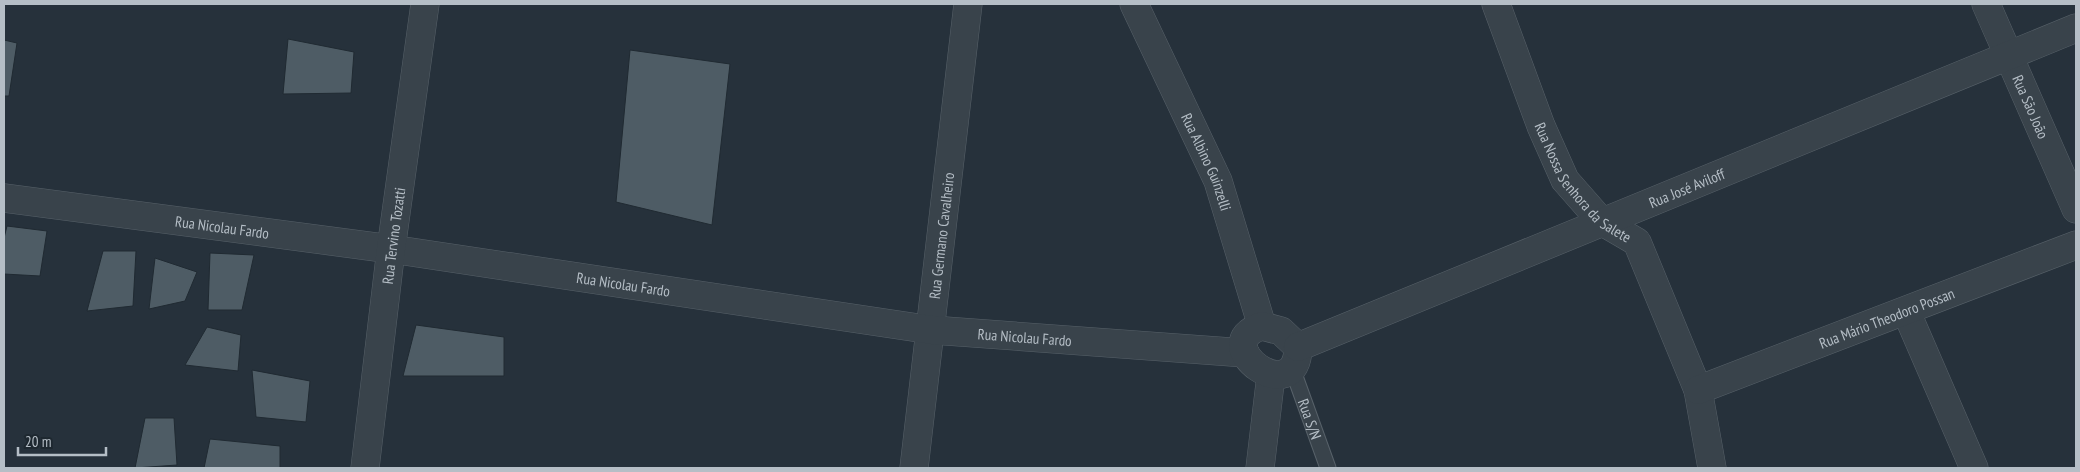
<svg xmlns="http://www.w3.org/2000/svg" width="2080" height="472" font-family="'PT Sans Narrow',sans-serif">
  <rect width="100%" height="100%" fill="#26313b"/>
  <g fill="#4e5c65" stroke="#202a32">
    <polygon points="288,39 354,52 351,93 283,94"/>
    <polygon points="4,40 17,43 9,96 4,96"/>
    <polygon points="630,50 730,64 712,225 616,202"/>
    <polygon points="7,226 47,231 40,276 4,274 4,238"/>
    <polygon points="103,251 136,251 133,306 87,311"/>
    <polygon points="210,253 254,255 242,310 208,310"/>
    <polygon points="155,258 197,272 185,301 149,309"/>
    <polygon points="416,325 504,337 504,376 403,376"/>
    <polygon points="207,327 241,335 238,371 185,365"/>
    <polygon points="252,370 310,381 306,422 256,417"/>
    <polygon points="145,418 174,418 177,465 135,468"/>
    <polygon points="210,439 280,446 280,468 204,468"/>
  </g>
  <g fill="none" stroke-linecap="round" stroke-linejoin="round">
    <g stroke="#576169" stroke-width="17">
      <g id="service">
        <path id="s1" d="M1292 368 1328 468"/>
      </g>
    </g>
    <g stroke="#576169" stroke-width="29">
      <g id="minor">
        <path id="s2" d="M1134 4 1218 181 1262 326"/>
        <path id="s3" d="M1496 4 1541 126 1565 180 1601 221 1637 242 1698 390 1712 468"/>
        <path id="s4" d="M1986 4 2076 209"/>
        <path id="s5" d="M4 198 391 249"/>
        <polyline points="1906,311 1974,468"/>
        <path id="s6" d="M1698 390 2076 245"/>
        <path id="s7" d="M914 468 968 4"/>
        <polyline points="1260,468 1271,375"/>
      </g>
    </g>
    <g stroke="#576169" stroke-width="29">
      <g id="tertiary">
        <path id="s8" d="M391 249 932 330 1245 353"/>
        <path d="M1262 326 1281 331 1298 347C1298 412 1204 344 1262 326Z"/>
        <path id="s9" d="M1298 347 2076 28"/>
        <path id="s10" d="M365 468 391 249 425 4"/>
      </g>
    </g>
    <use href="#service" stroke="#39434b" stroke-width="15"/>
    <use href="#minor" stroke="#39434b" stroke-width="28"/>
    <use href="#tertiary" stroke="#39434b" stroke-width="28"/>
  </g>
  <g text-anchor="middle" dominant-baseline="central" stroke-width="4" stroke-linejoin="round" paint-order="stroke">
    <g font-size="15" fill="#b5bec6" stroke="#1e2830">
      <text stroke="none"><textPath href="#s4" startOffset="112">Rua São João</textPath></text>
      <text stroke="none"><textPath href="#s2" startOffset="174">Rua Albino Guinzelli</textPath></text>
      <text stroke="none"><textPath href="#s3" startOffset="202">Rua Nossa Senhora da Salete</textPath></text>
      <text stroke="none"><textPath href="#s9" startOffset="420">Rua José Aviloff</textPath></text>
      <text stroke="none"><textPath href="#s5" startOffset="220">Rua Nicolau Fardo</textPath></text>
      <text stroke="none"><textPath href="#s10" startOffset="234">Rua Tervino Tozatti</textPath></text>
      <text stroke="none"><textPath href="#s7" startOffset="234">Rua Germano Cavalheiro</textPath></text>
      <text stroke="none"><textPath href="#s8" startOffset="235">Rua Nicolau Fardo</textPath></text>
      <text stroke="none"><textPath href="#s6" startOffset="202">Rua Mário Theodoro Possan</textPath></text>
      <text stroke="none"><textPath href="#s8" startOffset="640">Rua Nicolau Fardo</textPath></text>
      <text stroke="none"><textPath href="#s1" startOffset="54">Rua S/N</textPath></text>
    </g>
  </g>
  <rect width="2080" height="472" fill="none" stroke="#b5bec6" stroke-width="10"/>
  <path d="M18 447v8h88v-8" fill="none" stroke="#b5bec6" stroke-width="2.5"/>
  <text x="25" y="447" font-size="15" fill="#b5bec6" stroke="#1e2830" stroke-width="4" paint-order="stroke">20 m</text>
</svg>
